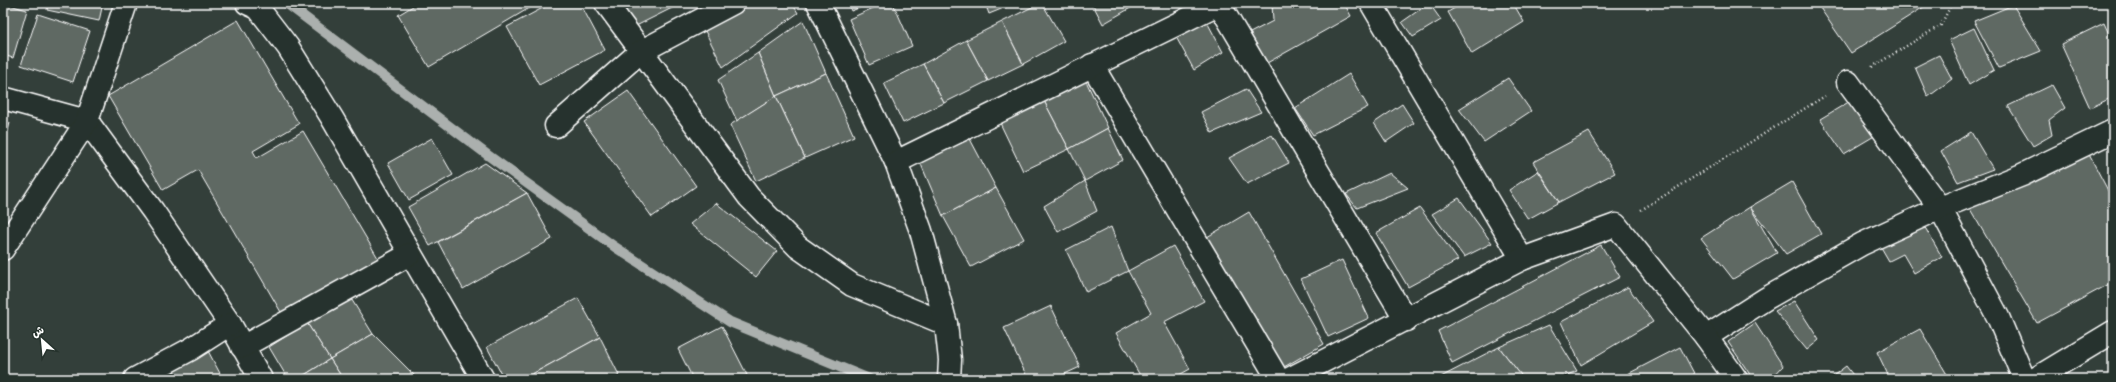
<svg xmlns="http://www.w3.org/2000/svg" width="2116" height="382" font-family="'Playpen Sans','Playpen Sans Arabic',sans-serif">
  <rect width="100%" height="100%" fill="#333f3a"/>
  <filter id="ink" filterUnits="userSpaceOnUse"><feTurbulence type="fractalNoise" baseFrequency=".025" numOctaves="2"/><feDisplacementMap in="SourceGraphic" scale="8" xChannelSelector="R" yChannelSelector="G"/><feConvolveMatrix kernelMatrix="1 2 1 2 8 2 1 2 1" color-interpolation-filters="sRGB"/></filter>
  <g filter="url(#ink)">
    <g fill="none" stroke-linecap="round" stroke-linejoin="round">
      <polyline stroke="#abb0ae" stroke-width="10" points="286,3 489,156 615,247 730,322 869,379"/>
    </g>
    <g fill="#5f6964" stroke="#fff">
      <polygon points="3,3 27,10 13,58 3,55"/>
      <polygon points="48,3 103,3 99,21 47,10"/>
      <polygon points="418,3 538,3 429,67 398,15"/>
      <polygon points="552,3 580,3 605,50 539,85 507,27"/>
      <polygon points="619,3 682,3 632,28"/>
      <polygon points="747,3 792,3 798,13 723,67 703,27"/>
      <polygon points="848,3 872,3 851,11"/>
      <polygon points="884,3 893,3 912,46 869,65 849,19"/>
      <polygon points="985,3 1016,3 989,14"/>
      <polygon points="1040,3 1042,3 1064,41 1023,64 1002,22"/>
      <polygon points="1092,3 1139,3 1103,24"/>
      <polygon points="1272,3 1344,3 1351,16 1267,63 1250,33 1273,21"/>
      <polygon points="1429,3 1441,20 1413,37 1402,22"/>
      <polygon points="1463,3 1513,3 1524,22 1472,54 1448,12"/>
      <polygon points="1821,3 1930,3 1851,53 1818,5"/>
      <polygon points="2013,5 2041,51 1999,68 1974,21"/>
      <polygon points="38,14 90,31 73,82 21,65"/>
      <polygon points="238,20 299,124 253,151 257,158 303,131 381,263 285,319 198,170 163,190 108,96"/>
      <polygon points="803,21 826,73 776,96 758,53"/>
      <polygon points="1002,22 1023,64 988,81 966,40"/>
      <polygon points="1207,22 1223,52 1194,70 1176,37"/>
      <polygon points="2104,23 2113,43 2113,97 2090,108 2061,44"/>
      <polygon points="1974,28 1994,70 1969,85 1949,40"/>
      <polygon points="966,40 988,81 944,103 923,64"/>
      <polygon points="758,53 776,96 737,121 718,80"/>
      <polygon points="1939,55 1952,79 1928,97 1915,67"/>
      <polygon points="923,64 944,103 903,123 884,83"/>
      <polygon points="826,73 854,136 805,158 776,96"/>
      <polygon points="1349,74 1368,107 1313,135 1295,108"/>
      <polygon points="1508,78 1531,111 1484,142 1459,109"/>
      <polygon points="1086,81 1108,128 1069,149 1044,101"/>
      <polygon points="2052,85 2065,108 2049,120 2052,135 2033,146 2008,106"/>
      <polygon points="1246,89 1261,112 1212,133 1201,112"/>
      <polygon points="628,91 696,186 652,217 584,122"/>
      <polygon points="776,96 805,158 756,181 730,125"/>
      <polygon points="1852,100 1876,135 1844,154 1820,119"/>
      <polygon points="1044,101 1069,149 1023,171 1000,123"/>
      <polygon points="1402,104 1414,123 1386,142 1374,123"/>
      <polygon points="3,121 10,123 3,148"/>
      <polygon points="1108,128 1123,160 1085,181 1069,149"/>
      <polygon points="1589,132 1615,173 1559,202 1533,162"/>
      <polygon points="1971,132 1993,169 1958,182 1941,151"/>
      <polygon points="1272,135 1289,163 1247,184 1229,158"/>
      <polygon points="432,138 453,175 409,200 388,163"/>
      <polygon points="970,139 996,188 943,216 920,162"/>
      <polygon points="2084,145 2113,200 2113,282 2037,323 1970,209"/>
      <polygon points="485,163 527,193 430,246 408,207"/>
      <polygon points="1538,171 1559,202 1528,219 1509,190"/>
      <polygon points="1390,173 1408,188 1357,208 1346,194"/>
      <polygon points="1085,181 1097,211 1058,232 1044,206"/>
      <polygon points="1792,182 1821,234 1786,254 1750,207"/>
      <polygon points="996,188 1024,239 971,267 943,216"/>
      <polygon points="527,193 552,239 463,289 438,242"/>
      <polygon points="1459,198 1492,243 1464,257 1432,214"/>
      <polygon points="716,203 777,251 756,277 690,224"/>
      <polygon points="1750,207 1777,253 1733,279 1701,238"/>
      <polygon points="1420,208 1458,260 1408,287 1376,233"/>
      <polygon points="1249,212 1324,344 1284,367 1207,237"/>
      <polygon points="1919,217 1942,257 1914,273 1903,254 1889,261 1878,242"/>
      <polygon points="1111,227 1128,271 1086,292 1066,250"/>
      <polygon points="1601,245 1620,277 1452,363 1438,331"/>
      <polygon points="1173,246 1204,301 1164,322 1190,369 1172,379 1142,379 1116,333 1151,313 1128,271"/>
      <polygon points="1342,260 1369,318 1328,337 1301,279"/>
      <polygon points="1628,287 1653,322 1581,365 1561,322"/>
      <polygon points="350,297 373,334 330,359 307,323"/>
      <polygon points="578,298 600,337 523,379 504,379 487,347"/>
      <polygon points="1794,301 1819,340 1807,350 1775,311"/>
      <polygon points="1051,306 1080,367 1054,379 1028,379 1004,328"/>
      <polygon points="307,323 330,359 298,379 288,379 269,347"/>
      <polygon points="1755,323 1783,366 1771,379 1753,379 1728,342"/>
      <polygon points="1549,325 1577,371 1557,379 1524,379 1499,347"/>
      <polygon points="722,326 747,375 738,379 693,379 678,349"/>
      <polygon points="1920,329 1948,376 1943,379 1890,379 1877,352"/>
      <polygon points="373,334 418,379 343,379 330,359"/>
      <polygon points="600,337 619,375 614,379 523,379"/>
      <polygon points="1499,347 1524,379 1437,379"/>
      <polygon points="1680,347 1697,379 1618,379"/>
      <polygon points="207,349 223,379 166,379 163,373"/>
      <polygon points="330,359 343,379 298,379"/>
      <polygon points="1846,366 1856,379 1829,379"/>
    </g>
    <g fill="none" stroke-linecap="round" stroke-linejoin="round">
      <g stroke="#fff" stroke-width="25">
        <g id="street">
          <polyline points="247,3 258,8 288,47 332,118 483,379"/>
          <polyline points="606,3 749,197 798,247 852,285 946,324"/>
          <polyline points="818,3 896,162 921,231 946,324 950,360 949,379"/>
          <polyline points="1371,3 1522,259"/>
          <polyline points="1219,4 1406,320"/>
          <polyline points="1092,65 1278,379"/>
          <polyline points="1848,82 1940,208 1998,317 2024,379"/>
          <polyline points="3,98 87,121 153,211 230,324 261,379"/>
          <polyline points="556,126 640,52 733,3"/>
          <polyline points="896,162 1220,3"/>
          <polyline points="3,249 87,121 126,3"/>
          <polyline points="1706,337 1767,298 1862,244 1940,208 2022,175 2113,131"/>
          <polyline points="242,347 410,254"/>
          <polyline points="135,379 191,349 230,324"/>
          <polyline points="1289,379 1522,259 1616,225 1706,337 1736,379"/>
          <polyline points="2035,379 2113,332"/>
        </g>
      </g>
      <g stroke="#fff" stroke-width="2.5" stroke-dasharray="1 3" stroke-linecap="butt">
        <polyline points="1872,67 1941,25 1952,3"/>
        <polyline points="1641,210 1825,96"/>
      </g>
      <use href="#street" stroke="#26332d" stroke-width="22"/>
    </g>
  </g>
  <rect width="2116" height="382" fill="none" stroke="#26332d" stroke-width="16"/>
  <rect x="8" y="8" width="2100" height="366" fill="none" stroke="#fff" stroke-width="1.5" filter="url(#ink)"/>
  <g transform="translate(42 340) rotate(333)" stroke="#26332d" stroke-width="3" paint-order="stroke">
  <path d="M0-3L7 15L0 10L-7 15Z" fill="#ffffff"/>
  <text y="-6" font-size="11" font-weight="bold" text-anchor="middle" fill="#ffffff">ش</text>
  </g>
</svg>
